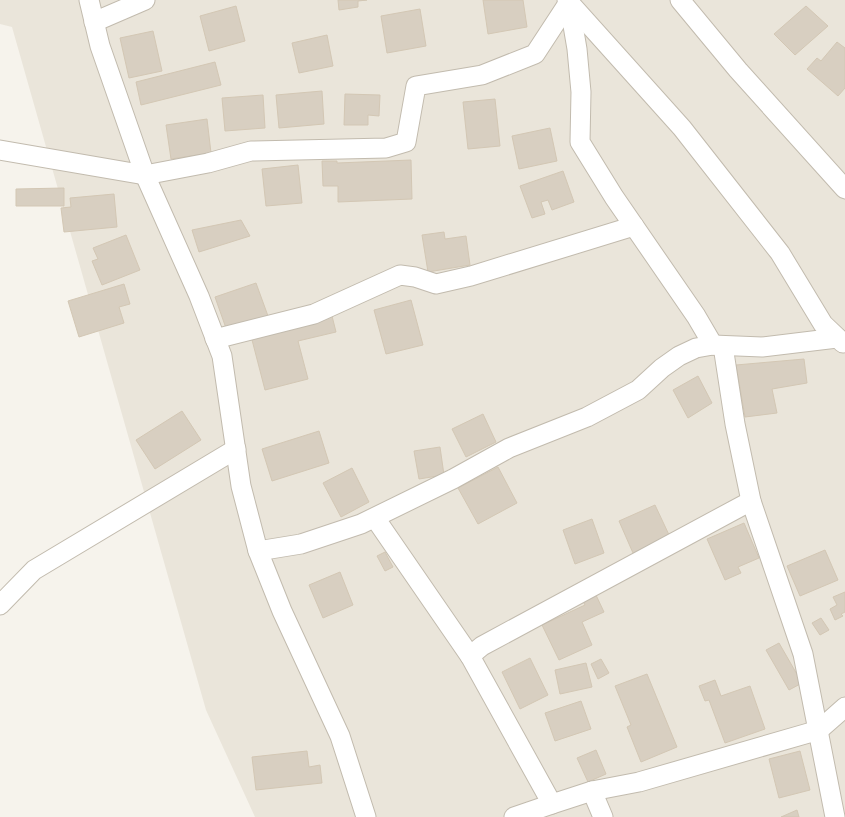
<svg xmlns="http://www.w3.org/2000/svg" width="845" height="817" font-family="Helvetica,sans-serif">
  <rect width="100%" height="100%" fill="#f6f3ec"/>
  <polygon fill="#eae5da" points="0,0 845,0 845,817 255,817 206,710 12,27 0,24"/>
  <g fill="#d8cfc1" stroke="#d3c7b4">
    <polygon points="338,0 367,0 358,1 358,7 339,10"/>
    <polygon points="483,0 523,0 527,27 488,34"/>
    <polygon points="236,6 245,41 209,51 200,16"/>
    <polygon points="806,6 828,26 795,55 774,34"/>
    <polygon points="420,9 426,46 387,53 381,16"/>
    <polygon points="153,31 162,71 129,78 120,38"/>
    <polygon points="327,35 333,66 299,73 292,43"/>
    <polygon points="837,42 845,48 845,88 838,96 807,69 817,58 821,61"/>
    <polygon points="215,62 221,85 141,105 136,82"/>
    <polygon points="322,91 324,124 279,128 276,95"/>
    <polygon points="345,94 380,95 379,116 368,115 368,125 344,125"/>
    <polygon points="263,95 265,128 225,131 222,98"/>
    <polygon points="495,99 500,146 468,149 463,102"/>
    <polygon points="207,119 211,153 171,159 166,125"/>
    <polygon points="550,128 557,161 519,169 512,136"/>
    <polygon points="411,160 412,199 338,202 338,186 323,186 322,161 337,161 337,163"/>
    <polygon points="298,165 302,203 266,206 262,169"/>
    <polygon points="563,171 574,202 552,210 548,200 541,202 545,214 532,218 520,186"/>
    <polygon points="64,188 64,206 16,206 16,189"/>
    <polygon points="114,194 117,227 64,232 61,208 71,207 70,198"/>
    <polygon points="241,220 250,236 199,252 192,230"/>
    <polygon points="444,232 445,239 466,236 470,265 428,272 422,235"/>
    <polygon points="126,235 140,270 102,285 92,261 98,259 93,248"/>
    <polygon points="256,283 268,316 227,331 215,297"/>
    <polygon points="124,284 130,304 119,307 124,323 79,337 68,301"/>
    <polygon points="411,300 423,345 386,354 374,310"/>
    <polygon points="332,316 336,332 298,341 308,379 265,390 251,336"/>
    <polygon points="804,359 807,383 772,389 777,413 745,417 736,365"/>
    <polygon points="698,376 712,403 688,418 673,390"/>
    <polygon points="182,411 201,440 155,469 136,440"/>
    <polygon points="483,414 496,442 466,457 452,429"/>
    <polygon points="319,431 329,463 272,481 262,449"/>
    <polygon points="440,447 444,475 419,479 414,451"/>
    <polygon points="498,467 517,503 478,524 458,488"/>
    <polygon points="352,468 369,502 341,517 323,483"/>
    <polygon points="655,505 670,537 633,553 619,521"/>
    <polygon points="592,519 604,553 575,564 563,530"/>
    <polygon points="744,523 759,558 738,567 741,573 725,580 707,539"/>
    <polygon points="825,550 838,580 800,596 787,566"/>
    <polygon points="385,552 393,567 385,571 377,556"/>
    <polygon points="340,572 353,605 323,618 309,585"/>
    <polygon points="845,592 845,612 841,614 843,616 835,620 830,609 837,605 833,597"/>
    <polygon points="595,593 604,612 582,622 592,645 559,660 542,625 585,605 582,599"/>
    <polygon points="821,618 829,630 820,635 812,623"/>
    <polygon points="779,643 802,683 789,690 766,650"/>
    <polygon points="530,658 548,695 520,709 502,672"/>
    <polygon points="601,659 609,673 598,679 591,664"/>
    <polygon points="586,663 592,687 560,694 555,670"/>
    <polygon points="647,674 677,747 641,762 627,727 631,725 615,686"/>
    <polygon points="715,680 721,696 750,686 765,729 725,743 709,700 705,701 699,686"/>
    <polygon points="581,701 591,729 555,741 545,713"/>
    <polygon points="596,750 606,774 588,782 577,758"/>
    <polygon points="307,751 309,767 320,765 322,783 256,790 252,757"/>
    <polygon points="800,751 810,790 779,798 769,759"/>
    <polygon points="797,810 799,817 781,817"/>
  </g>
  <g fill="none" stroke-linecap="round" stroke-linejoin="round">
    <g stroke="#c2bbae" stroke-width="21">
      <g id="minor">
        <polyline points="89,0 100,46 145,175 199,296 222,356 241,486 258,551 282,611 340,736 366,817"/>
        <polyline points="567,0 682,128 780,253 823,324 843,343"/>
        <polyline points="680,0 738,70 845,189"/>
        <polyline points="569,2 577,49 581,92 580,142 614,197 696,316 713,345"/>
        <polyline points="94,22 145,0"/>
        <polyline points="0,150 145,175 208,163 251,151 386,148 406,142 416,86 482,75 535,54 569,2"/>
        <polyline points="215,339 314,314 400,275 415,277 436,284 471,276 634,226"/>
        <polyline points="723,346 735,424 751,501 803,654 835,817"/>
        <polyline points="751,501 482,646 470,656 552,804 592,791 639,782 819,730 845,707"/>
        <polyline points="375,518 470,656"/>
        <polyline points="258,551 301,544 361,524 453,479 509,448 587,417 638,390 662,368 679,356 696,348 713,345 762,347 837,338"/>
        <polyline points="0,605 34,570 236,449"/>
        <polyline points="592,791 603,817"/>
        <polyline points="514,817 552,804"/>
      </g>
    </g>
    <use href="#minor" stroke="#fff" stroke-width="19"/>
  </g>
</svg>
